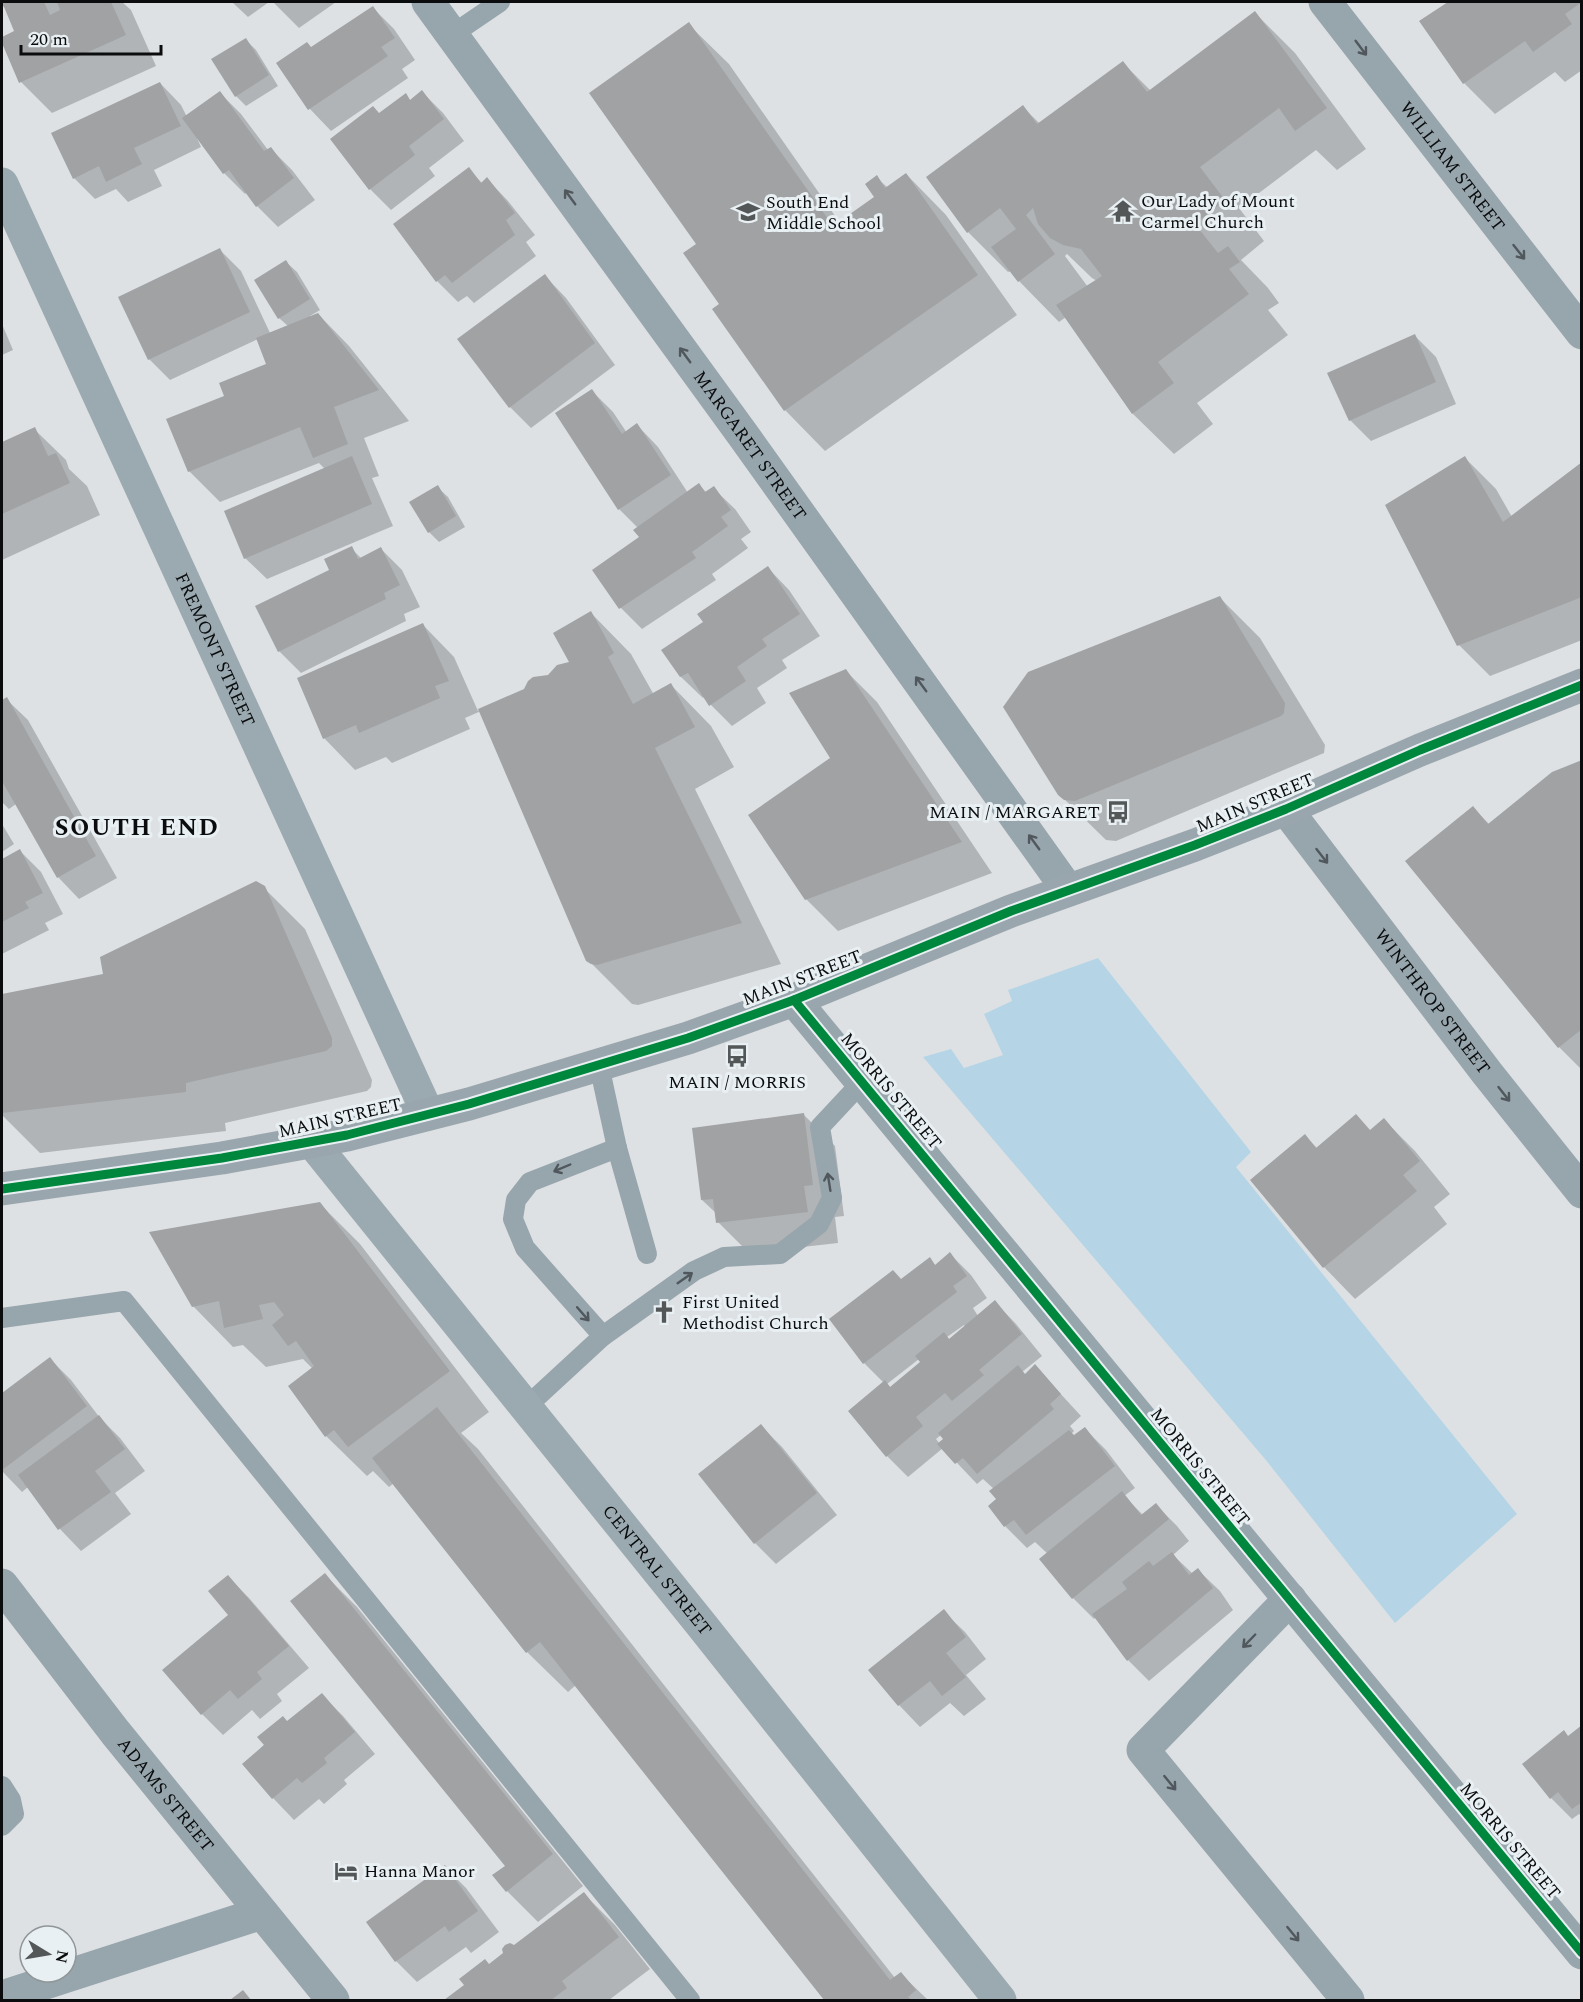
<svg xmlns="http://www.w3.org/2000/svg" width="1583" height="2002" font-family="Spectral,serif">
  <rect width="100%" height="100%" fill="#dee1e4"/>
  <polygon fill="#b5d5e6" points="1098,958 1251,1152 1236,1167 1517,1514 1395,1623 1265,1459 923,1057 951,1049 964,1068 1003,1055 984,1014 1012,1001 1008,990"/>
  <g fill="#0003" fill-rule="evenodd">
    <polygon points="2,2 122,2 131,10 156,66 52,113 21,82 2,40 16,32 6,9 2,5"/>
    <polygon points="232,2 269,2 248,17"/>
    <polygon points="273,2 336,2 299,28"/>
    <polygon points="1450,2 1582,2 1582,70 1565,82 1555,72 1495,114 1464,83 1421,22"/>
    <polygon points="373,8 394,29 415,60 402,69 408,78 331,131 310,109 278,63 312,49"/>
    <path d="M1255 13 1295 53 1366 149 1337 170 1316 150 1239 208 1264 241 1241 260 1268 288 1279 303 1268 310 1288 335 1197 403 1213 424 1174 454 1133 414 1066 317 1059 322 1019 281 1011 271 1008 272 968 232 928 178 1023 107 1040 124 1123 63 1151 91ZM1067 254 1092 278 1097 281 1088 287 1065 256Z"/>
    <polygon points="688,24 729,64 840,223 876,198 876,177 888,188 906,174 946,215 1017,315 825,451 785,410 714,309 721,304 698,244"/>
    <polygon points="246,40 256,50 278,86 246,106 236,96"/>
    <polygon points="160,83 181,105 187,117 220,93 241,114 268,150 270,148 292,170 315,200 278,227 257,206 247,192 245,194 224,173 198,138 197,138 201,147 154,170 162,186 128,202 116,189 95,199 74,178"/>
    <polygon points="422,92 443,113 464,141 429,168 435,176 391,210 370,189 405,95 411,101"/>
    <polygon points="468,169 482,183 487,179 508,201 535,235 526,242 536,256 474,303 467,296 458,302 437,281"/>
    <polygon points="220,250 241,271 270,333 288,326 279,318 286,262 297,272 320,310 310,316 311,317 318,314 349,346 409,421 364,438 379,476 372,478 393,526 267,579 245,558 325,469 319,463 220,502 189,471 226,397 268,365 258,339 170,380 149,359"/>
    <polygon points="545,276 566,298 615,365 531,428 510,407"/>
    <polygon points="2,324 13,350 2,355"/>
    <polygon points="1414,335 1436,357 1456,404 1371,441 1350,420"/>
    <polygon points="592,391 613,412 627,433 637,425 658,447 688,493 699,485 707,493 713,488 735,509 751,532 741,539 748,548 712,574 716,580 642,629 621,608 594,571 641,538 638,528 619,509"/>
    <polygon points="34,429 66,460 69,469 87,486 100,515 2,560 2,443"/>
    <polygon points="1465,458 1496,489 1512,517 1582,464 1582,640 1490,676 1459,645"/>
    <polygon points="437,487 448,497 465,527 439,542 429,532"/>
    <polygon points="351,548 362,559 381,549 402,570 420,607 404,614 406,621 301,673 279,651 331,571"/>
    <polygon points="768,568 789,590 820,636 782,660 787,668 757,688 766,703 732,726 711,705 705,696 703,698 681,677 663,650 705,622"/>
    <polygon points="1220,598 1260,638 1325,745 1324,753 1116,841 1106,840 1059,794"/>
    <polygon points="591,613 631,654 654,695 671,685 711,726 734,767 695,789 781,964 638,1005 632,1004 588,960 481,711 465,718 470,729 392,763 386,757 355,770 324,738 423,625 454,657 478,711 525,691 571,663"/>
    <polygon points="846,671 877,702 992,873 838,931 806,899 832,759"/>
    <polygon points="6,699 28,720 117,878 79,899 58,877 16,804 9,809 2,802 2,702"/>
    <polygon points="1582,762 1582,1070 1559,1047 1473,808 1490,825"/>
    <polygon points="2,824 14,844 2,852"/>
    <polygon points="20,851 41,872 63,914 45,923 49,930 2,954 2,860"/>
    <polygon points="264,888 305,929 372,1080 371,1087 367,1091 225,1123 226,1131 40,1153 2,1115 2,996 104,975"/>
    <polygon points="803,1114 835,1146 844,1216 835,1217 838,1243 749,1253 718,1222 717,1214 702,1200"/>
    <polygon points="1384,1120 1415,1151 1450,1194 1434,1207 1447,1224 1355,1299 1324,1267 1252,1180 1305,1136 1318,1149 1371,1131"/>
    <polygon points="320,1204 360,1244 489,1412 461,1433 478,1449 895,1978 901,1974 928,2000 826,2000 576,1685 568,1692 527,1652 394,1483 389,1487 373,1471 367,1476 326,1436 313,1369 303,1359 266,1367 243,1345 233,1347 193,1306"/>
    <path d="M950 1254 971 1275 987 1298 973 1308 978 1316 995 1302 1016 1324 1042 1356 1022 1372 1025 1375 1035 1366 1081 1416 1070 1426 1074 1431 1071 1434 1074 1436 1085 1429 1106 1450 1135 1488 1124 1496 1143 1515 1156 1505 1177 1526 1189 1541 1173 1555 1193 1574 1198 1570 1220 1591 1233 1610 1149 1681 1128 1660 1096 1617 1094 1619 1073 1598 1048 1554 1035 1542 1027 1548 1005 1526 990 1506 998 1499 994 1489 983 1479 977 1484 943 1448 908 1477 887 1456 884 1383 864 1363 831 1320 902 1280 930 1259 936 1266ZM964 1325 965 1327 950 1340 947 1337ZM919 1359 922 1363 891 1388 887 1384ZM941 1435 945 1439 940 1444 936 1439Z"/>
    <polygon points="50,1359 71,1380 100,1418 120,1438 145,1471 115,1493 131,1514 81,1551 60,1529 28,1487 22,1492 2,1471 2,1395"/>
    <polygon points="761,1426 782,1447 837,1515 776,1564 755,1543 700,1475"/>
    <polygon points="325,1575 357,1607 583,1886 538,1922 507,1891 507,1866"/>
    <polygon points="228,1577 249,1598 309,1668 277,1694 282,1701 260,1719 252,1710 223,1735 202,1714 230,1615"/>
    <polygon points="943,1611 965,1632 986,1659 966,1675 986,1699 964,1716 950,1703 920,1727 899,1705 870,1670"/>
    <polygon points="322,1695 343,1716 375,1754 344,1780 347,1784 324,1804 319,1799 294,1820 273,1798 244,1764 287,1723"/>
    <polygon points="1582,1727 1582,1817 1579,1814 1572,1819 1551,1798 1569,1737"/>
    <polygon points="445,1867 466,1888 499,1932 471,1953 466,1947 417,1982 396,1961"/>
    <polygon points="584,1894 615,1925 650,1969 609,2000 446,2000"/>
  </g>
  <g fill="#a0a2a4">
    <polygon points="2,2 44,2 50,15 60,10 57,2 111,2 126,35 19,83 2,43 2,37 14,31"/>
    <polygon points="1448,2 1582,2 1565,14 1572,24 1533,52 1525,41 1463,84 1419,21"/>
    <polygon points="373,6 395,38 381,47 388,56 308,110 276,63 307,42 311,47"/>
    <polygon points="1255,11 1327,108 1295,131 1279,108 1200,167 1225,200 1195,224 1218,253 1228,246 1240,262 1229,269 1249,294 1158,362 1174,383 1132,414 1056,305 1102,276 1081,249 1063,245 1050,238 1038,224 1033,208 1026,215 1055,254 1018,282 991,247 1016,229 1000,208 967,233 926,177 1023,105 1037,124 1123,61 1147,92"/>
    <polygon points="689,22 833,226 874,197 865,184 877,175 885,188 906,173 978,275 784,411 712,309 719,304 683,253 696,244 589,93"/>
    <polygon points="246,38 269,75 235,97 211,59"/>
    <polygon points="160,82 181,126 134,148 142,164 106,182 99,166 73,179 51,133"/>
    <polygon points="422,90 444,119 409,146 415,155 369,190 330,139 373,106 379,113 406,93 410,100"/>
    <polygon points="220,91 264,151 271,147 294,178 256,207 229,170 223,174 182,118"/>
    <polygon points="469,167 481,183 487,177 515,213 506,220 515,235 452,283 445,275 436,282 393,224"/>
    <polygon points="220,248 250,312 148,360 118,297"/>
    <polygon points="286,260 310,299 278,319 254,280"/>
    <polygon points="545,274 595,343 509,408 457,339"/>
    <polygon points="318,313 379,390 334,407 348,444 313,458 300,427 188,472 166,419 224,396 219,383 266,364 256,338"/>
    <polygon points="1415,334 1436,382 1349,421 1327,373"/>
    <polygon points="592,389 622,434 637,423 671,475 618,510 555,413"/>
    <polygon points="35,427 48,456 56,453 70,483 2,514 2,442"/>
    <polygon points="352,456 372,504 244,559 224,511"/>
    <polygon points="1465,456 1503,522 1582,462 1582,597 1457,646 1385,505"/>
    <polygon points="699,483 705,492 714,486 731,510 721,517 728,526 692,552 696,558 619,609 592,570 639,537 633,530"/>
    <polygon points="438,485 456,516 428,533 409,502"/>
    <polygon points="352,546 358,559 381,547 400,585 384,593 386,599 278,652 255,606 329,570 324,559"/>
    <polygon points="768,566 800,614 762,639 767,646 737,667 746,681 709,706 688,673 680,677 661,650 703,622 697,614"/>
    <polygon points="1220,596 1285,703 1284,713 1281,716 1075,801 1064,800 1058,795 1003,707 1028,672"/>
    <polygon points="591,611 614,653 608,657 633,704 671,683 695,727 655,748 742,923 597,965 591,964 586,961 478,709 524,689 528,681 533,677 548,675 557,665 569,662 553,633"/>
    <polygon points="423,623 449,681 435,686 440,698 359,733 356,725 323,739 297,678"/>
    <polygon points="846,669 962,842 805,900 748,815 830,758 789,693"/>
    <polygon points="7,697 96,856 57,878 2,781 2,700"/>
    <polygon points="1582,760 1582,1029 1558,1048 1405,861 1473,806 1488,824 1552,772"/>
    <polygon points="20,849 43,893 25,902 29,908 2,922 2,859"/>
    <polygon points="256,881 265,886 332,1038 332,1046 326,1051 186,1083 186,1092 2,1113 2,994 103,974 100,957"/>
    <polygon points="804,1113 813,1185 804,1186 808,1212 716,1223 713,1199 701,1200 692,1128"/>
    <polygon points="1356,1114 1370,1130 1384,1118 1420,1161 1403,1175 1417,1191 1323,1268 1250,1180 1305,1134 1316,1148"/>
    <polygon points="320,1202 450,1371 348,1447 334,1430 325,1437 288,1386 314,1366 296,1341 288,1346 272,1325 284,1315 274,1302 259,1305 263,1319 224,1328 219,1301 192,1307 149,1232"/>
    <polygon points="950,1252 967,1276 953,1286 957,1292 863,1364 829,1319 893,1270 901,1279 930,1257 935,1265"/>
    <polygon points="995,1300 1022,1334 979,1370 984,1375 952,1401 945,1393 916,1417 923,1426 886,1457 848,1411 885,1380 890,1387 920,1362 915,1356 944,1332 949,1339"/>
    <polygon points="50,1357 87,1406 2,1470 2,1393"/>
    <polygon points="1035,1364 1061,1394 1050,1404 1054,1409 977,1474 963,1458 955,1464 937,1444 943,1439 938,1433 1018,1365 1025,1374"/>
    <polygon points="437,1407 890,1980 901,1972 916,1990 908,1997 912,2000 824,2000 540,1642 526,1653 372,1458"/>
    <polygon points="99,1415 125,1449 95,1471 111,1492 58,1530 18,1475"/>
    <polygon points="761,1424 817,1493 754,1544 698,1474"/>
    <polygon points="1085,1427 1115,1466 1026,1535 1014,1520 1004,1527 988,1506 996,1499 989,1491 1069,1430 1074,1435"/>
    <polygon points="1122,1491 1141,1515 1156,1503 1169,1519 1072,1599 1039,1559"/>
    <polygon points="1172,1552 1189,1575 1198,1568 1213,1588 1127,1661 1092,1614 1127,1589 1122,1582 1149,1561 1153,1566"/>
    <polygon points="325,1573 553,1854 506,1892 492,1875 505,1866 290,1601"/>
    <polygon points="228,1575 289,1646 257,1672 262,1679 238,1699 230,1690 201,1715 162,1670 228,1615 208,1591"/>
    <polygon points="944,1609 966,1637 946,1653 966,1677 942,1696 930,1681 898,1706 868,1670"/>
    <polygon points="322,1693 355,1732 324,1758 327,1763 302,1783 297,1778 272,1799 242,1764 264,1745 257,1737 283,1716 287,1721"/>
    <polygon points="1582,1725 1582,1802 1572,1809 1558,1792 1550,1799 1522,1764 1564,1730 1568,1736"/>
    <polygon points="445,1865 478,1911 449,1932 445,1926 395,1962 366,1922"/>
    <polygon points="584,1892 619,1937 562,1981 567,1988 551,2000 444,2000 464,1985 459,1979 485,1959 489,1964 503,1953 502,1949 505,1945 510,1943 514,1945"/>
    <polygon points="243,1990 251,2000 230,2000"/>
  </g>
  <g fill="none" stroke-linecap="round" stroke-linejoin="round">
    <g stroke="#97a5ad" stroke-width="20">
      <polyline points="453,34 500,2"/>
      <polyline points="599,1065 617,1148 647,1254"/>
      <polyline points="2,1318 124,1301 690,2000"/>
      <polyline points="603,1336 525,1248 513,1219 516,1200 530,1182 617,1148"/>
      <polyline points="526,1407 603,1336 694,1271 724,1257 780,1254 819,1224 832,1198 820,1127 862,1082"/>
      <polyline points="2,1786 11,1800 14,1814 2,1826"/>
    </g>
    <g stroke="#97a5ad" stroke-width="33">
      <path id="s1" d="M428 2 743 435 1068 890"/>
      <path id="s2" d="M1325 2 1582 333"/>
      <path id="s3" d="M1286 809 1487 1073 1582 1192"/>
      <polyline points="794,1000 1582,1953"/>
      <path id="s4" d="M2 1585 115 1732 333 2000"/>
      <polyline points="1290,1599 1143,1750 1348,2000"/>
      <polyline points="2,1997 262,1913"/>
    </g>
    <g stroke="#9baab1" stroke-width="33">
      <path id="s5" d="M2 184 428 1114"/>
      <path id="s6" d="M312 1142 700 1623 1000 2000"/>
    </g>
    <polyline stroke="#9aa6ad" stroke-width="33" points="2,1189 222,1158 347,1135 469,1104 688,1038 794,1000 1011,911 1195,845 1286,809 1420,750 1582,685"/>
    <g stroke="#e9f0f3" stroke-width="13">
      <g id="cycleway">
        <polyline points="794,1000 1582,1953"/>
        <polyline points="2,1189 222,1158 347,1135 469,1104 688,1038 794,1000 1011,911 1195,845 1286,809 1420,750 1582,685"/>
      </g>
    </g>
    <use href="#cycleway" stroke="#00873e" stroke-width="9"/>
  </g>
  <defs><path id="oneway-shaft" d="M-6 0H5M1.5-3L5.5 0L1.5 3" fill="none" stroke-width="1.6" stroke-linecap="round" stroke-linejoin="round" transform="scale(1.5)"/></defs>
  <g stroke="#50585d">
    <use href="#oneway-shaft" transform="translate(1361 48) rotate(53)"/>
    <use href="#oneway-shaft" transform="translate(570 197) rotate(-126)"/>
    <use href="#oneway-shaft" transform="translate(1519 252) rotate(52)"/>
    <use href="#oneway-shaft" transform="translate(685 355) rotate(-126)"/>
    <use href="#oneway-shaft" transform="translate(921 684) rotate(-126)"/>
    <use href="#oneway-shaft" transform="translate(1034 842) rotate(-126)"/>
    <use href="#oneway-shaft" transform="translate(1322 856) rotate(52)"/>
    <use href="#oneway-shaft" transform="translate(1504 1094) rotate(52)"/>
    <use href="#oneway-shaft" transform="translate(562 1168) rotate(157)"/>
    <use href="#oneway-shaft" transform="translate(829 1182) rotate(-99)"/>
    <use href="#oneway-shaft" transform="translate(685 1278) rotate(-35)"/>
    <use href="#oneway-shaft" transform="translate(583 1314) rotate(49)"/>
    <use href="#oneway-shaft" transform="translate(1249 1641) rotate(134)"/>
    <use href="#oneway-shaft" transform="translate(1170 1783) rotate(51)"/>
    <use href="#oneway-shaft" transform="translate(1293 1934) rotate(51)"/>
  </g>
  <defs>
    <g id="temple-bare" transform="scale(1.8)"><path d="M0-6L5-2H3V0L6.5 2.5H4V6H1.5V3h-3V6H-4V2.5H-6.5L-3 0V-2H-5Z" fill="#545758" stroke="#e9f0f3" stroke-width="2.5" paint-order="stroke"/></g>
    <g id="school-bare" transform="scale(1.8)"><path d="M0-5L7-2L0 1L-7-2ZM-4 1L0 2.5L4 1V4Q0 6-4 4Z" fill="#545758" stroke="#e9f0f3" stroke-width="2.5" paint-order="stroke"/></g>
    <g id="bus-bare" transform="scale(1.8)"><path d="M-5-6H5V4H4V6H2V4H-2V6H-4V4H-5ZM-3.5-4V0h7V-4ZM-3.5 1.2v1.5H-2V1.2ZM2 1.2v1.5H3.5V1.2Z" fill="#545758" stroke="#e9f0f3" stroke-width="2.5" paint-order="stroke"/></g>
    <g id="church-bare" transform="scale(1.8)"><path d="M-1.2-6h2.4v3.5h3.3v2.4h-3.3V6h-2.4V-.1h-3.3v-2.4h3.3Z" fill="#545758" stroke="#e9f0f3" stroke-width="2.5" paint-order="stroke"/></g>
    <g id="hotel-bare" transform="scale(1.8)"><path d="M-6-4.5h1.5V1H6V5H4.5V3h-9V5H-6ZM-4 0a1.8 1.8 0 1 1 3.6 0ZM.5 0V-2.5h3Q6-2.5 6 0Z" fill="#545758" stroke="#e9f0f3" stroke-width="2.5" paint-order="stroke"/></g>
  </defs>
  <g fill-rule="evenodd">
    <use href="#temple-bare" x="1123" y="211"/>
    <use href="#school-bare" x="748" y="212"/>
    <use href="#bus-bare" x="1118" y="812"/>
    <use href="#bus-bare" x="737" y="1056"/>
    <use href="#church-bare" x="664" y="1312"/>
    <use href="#hotel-bare" x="346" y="1871"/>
  </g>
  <g text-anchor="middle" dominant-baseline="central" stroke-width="6" stroke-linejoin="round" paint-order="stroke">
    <g font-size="18" fill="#0a0c0d" stroke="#e9f0f3">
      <text stroke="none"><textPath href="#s2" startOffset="208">WILLIAM STREET</textPath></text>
      <text stroke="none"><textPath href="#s1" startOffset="548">MARGARET STREET</textPath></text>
      <text stroke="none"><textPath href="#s5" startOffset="512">FREMONT STREET</textPath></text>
      <text transform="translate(1255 803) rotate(-23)">MAIN STREET</text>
      <text transform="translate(802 978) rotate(-21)">MAIN STREET</text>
      <text stroke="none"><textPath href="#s3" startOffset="242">WINTHROP STREET</textPath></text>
      <text transform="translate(891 1091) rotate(50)">MORRIS STREET</text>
      <text transform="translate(340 1118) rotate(-13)">MAIN STREET</text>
      <text transform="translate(1200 1467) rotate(51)">MORRIS STREET</text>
      <text stroke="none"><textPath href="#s6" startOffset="550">CENTRAL STREET</textPath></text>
      <text stroke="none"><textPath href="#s4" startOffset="266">ADAMS STREET</textPath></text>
      <text transform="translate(1510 1841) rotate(50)">MORRIS STREET</text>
    </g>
    <g font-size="18" fill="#0a0c0d" stroke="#e9f0f3" text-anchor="start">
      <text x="1141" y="201">Our Lady of Mount<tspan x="1141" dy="21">Carmel Church</tspan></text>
      <text x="766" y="202">South End<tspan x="766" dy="21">Middle School</tspan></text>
      <text x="1100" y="812" text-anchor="end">MAIN / MARGARET</text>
      <text x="737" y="1082" text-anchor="middle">MAIN / MORRIS</text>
      <text x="682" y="1302">First United<tspan x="682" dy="21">Methodist Church</tspan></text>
      <text x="364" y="1871">Hanna Manor</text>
    </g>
    <g font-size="24" font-weight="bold" letter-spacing="1.5" fill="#0a0c0d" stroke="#e9f0f3">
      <text x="137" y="828">SOUTH END</text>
    </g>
  </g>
  <rect width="1583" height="2002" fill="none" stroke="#0a0c0d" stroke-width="6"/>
  <g transform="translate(48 1954) rotate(101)"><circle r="28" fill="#e9f0f3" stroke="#909597" stroke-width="1.5"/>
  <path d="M0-4.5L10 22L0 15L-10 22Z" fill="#545758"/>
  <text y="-9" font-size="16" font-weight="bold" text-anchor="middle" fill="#0a0c0d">N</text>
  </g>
  <path d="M21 45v9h140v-9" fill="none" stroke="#0a0c0d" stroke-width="3"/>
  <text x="30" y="45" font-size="18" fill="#0a0c0d" stroke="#e9f0f3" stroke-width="4.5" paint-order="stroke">20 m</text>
</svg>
